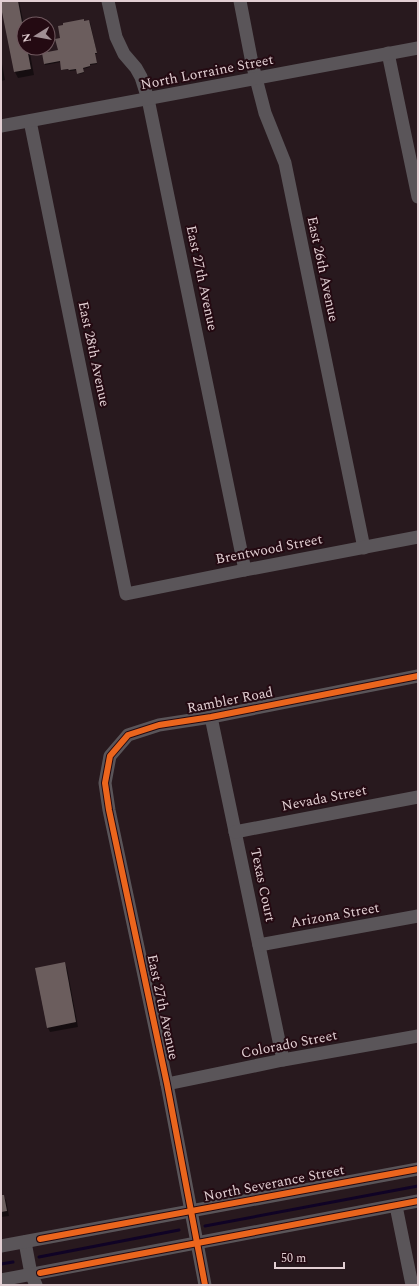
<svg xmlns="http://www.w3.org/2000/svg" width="419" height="1286" font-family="Spectral,serif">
  <rect width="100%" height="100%" fill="#28191e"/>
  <g fill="#0007">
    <polygon points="1,1 19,1 24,25 24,48 29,48 34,75 18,78 15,72"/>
    <polygon points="84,22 90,22 97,54 95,54 97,64 89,65 90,67 83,69 84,73 78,74 77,70 70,71 69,69 63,70 61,62 45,65 45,63 59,51 61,39"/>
    <polygon points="1,58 5,80 1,81"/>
    <polygon points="64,963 67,968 78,1027 50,1032 48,1028"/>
    <polygon points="1,1196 3,1196 6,1200 9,1216 1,1217"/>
  </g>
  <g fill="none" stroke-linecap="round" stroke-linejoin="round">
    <g stroke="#100325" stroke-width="3">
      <polyline points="205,1226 418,1186"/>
      <polyline points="39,1257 179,1230"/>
      <polyline points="1,1264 13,1262"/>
    </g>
  </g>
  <g fill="#6b5d5d">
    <polygon points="1,1 18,1 24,33 24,48 27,48 31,69 14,72 1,7"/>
    <polygon points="84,19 84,21 89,20 97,53 95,53 97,63 90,64 90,66 83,68 84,72 77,74 76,69 69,70 68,69 61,70 60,61 44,64 42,53 58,50 55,39 60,38 58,26 63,25 63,23"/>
    <polygon points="65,962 76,1022 47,1028 35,968"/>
    <polygon points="1,1195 4,1195 7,1211 1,1212"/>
  </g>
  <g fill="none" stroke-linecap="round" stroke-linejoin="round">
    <g stroke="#5a5559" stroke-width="13">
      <polyline points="108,1 116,37 124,54 136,68 141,77 148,99 245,570"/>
      <polyline points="240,1 252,63 265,113 285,163 364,548"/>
      <polyline points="388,53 418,197"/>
      <polyline points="30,121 126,594 245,570 418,537"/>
      <polyline points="1,126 418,48"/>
      <polyline points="211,717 283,1060"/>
      <polyline points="235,832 418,797"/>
      <polyline points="259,945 418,916"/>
      <polyline points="167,1084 283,1060 418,1036"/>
      <polyline points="396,1206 412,1285"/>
      <polyline points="25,1242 31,1274 36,1285"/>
      <polyline points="1,1246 418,1169"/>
      <polyline points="1,1280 418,1201"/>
      <polyline points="205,1285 167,1084 109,810 105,783 110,756 128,735 159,725 211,717 418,676"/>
    </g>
    <g stroke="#240a12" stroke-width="8">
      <g id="cycleway">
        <polyline points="40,1239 418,1169"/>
        <polyline points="40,1273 418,1201"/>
        <polyline points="205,1285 167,1084 109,810 105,783 110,756 128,735 159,725 211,717 418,676"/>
      </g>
    </g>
    <use href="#cycleway" stroke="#eb651d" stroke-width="6"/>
  </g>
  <g text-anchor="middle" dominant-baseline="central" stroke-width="4" stroke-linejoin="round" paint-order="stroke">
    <g font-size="14" fill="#e2cfd3" stroke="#240a12">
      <text transform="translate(207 72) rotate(-11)">North Lorraine Street</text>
      <text transform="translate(323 269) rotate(78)">East 26th Avenue</text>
      <text transform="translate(202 278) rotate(78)">East 27th Avenue</text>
      <text transform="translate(94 354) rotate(78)">East 28th Avenue</text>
      <text transform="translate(269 549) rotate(-11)">Brentwood Street</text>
      <text transform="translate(230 700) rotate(-11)">Rambler Road</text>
      <text transform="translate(324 798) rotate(-11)">Nevada Street</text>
      <text transform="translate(263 885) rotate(78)">Texas Court</text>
      <text transform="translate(335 915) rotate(-10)">Arizona Street</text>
      <text transform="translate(163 1007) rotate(78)">East 27th Avenue</text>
      <text transform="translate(289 1044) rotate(-11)">Colorado Street</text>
      <text transform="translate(274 1183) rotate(-11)">North Severance Street</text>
    </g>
  </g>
  <rect width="419" height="1286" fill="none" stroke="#e2cfd3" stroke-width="4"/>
  <g transform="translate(36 36) rotate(259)"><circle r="19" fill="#240a12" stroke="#70595f"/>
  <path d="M0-3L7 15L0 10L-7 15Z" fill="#a18f94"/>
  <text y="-6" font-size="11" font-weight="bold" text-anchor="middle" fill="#e2cfd3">N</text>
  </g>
  <path d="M275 1262v6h69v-6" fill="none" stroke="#e2cfd3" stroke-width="2"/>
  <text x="281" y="1262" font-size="12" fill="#e2cfd3" stroke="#240a12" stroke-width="3" paint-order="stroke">50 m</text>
</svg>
